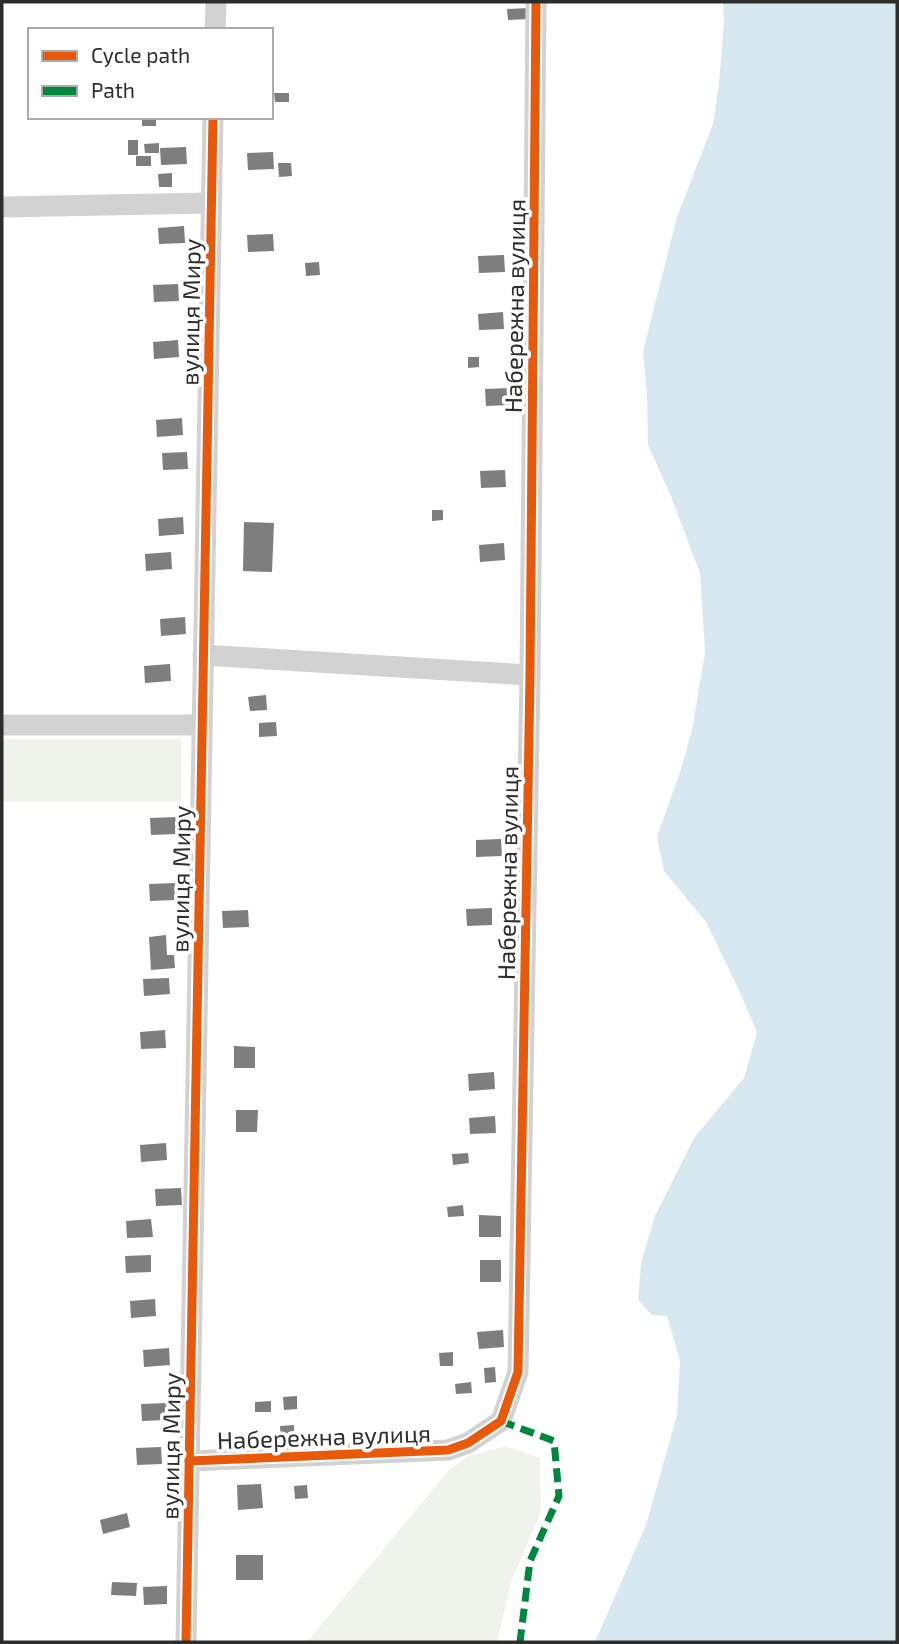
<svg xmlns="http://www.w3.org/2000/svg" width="899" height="1644" font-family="'Exo 2',sans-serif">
  <rect width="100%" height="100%" fill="#fff"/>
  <g fill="#f0f3eb">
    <rect x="2" y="739" width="179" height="63"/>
    <polygon points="506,1446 540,1458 541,1511 511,1583 497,1642 307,1642 448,1471 469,1456"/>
  </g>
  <polygon fill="#d8e8f0" points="723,2 897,2 897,1642 595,1642 646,1525 677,1415 680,1361 667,1316 652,1315 638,1300 641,1263 655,1216 694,1138 744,1078 757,1032 739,990 706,922 664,871 657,837 680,772 692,730 705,652 700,573 670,494 648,445 647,396 643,351 677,217 713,124 719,84 724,21"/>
  <g fill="#7e7e7e">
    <polygon points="529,8 529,19 508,20 507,9"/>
    <polygon points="274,93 289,93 289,102 275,102"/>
    <rect x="142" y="117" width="14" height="9"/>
    <rect x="128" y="140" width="10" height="15"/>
    <polygon points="159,143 159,153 145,153 144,144"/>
    <polygon points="186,147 187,164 161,165 160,148"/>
    <polygon points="273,152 274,169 248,170 247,153"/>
    <rect x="136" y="156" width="15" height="10"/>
    <polygon points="278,163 291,163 292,176 279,177"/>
    <polygon points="172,173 172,187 159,187 158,174"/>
    <polygon points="184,226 185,243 159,244 158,228"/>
    <polygon points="273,234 274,251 248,252 247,235"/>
    <polygon points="504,255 505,272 479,273 478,256"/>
    <polygon points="319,262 320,275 306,276 305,263"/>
    <polygon points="178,284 179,301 154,302 153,285"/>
    <polygon points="503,312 504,329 479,330 478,314"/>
    <polygon points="178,340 179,357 154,359 153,342"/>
    <polygon points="468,357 479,357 479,367 468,368"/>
    <polygon points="510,388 511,405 486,406 485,389"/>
    <polygon points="182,418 183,435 157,437 156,420"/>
    <polygon points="187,452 188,469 163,470 162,453"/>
    <polygon points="505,470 506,487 481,488 480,471"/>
    <polygon points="432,510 443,510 443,520 432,521"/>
    <polygon points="183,517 184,534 159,536 158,519"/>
    <polygon points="244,522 274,523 272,572 243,571"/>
    <polygon points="504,543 505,560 480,562 479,545"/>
    <polygon points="171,552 172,569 146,571 145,554"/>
    <polygon points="185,617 186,634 161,636 160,619"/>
    <polygon points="170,664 171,681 145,683 144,666"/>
    <polygon points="266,695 267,710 250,711 248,697"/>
    <polygon points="276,722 277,736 259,737 259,723"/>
    <polygon points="176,817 177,834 151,835 150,818"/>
    <polygon points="501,839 502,856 476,857 476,840"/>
    <polygon points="175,883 176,900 150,901 149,884"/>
    <polygon points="492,908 492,925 467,926 466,909"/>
    <polygon points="248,910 249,927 223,928 222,911"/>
    <polygon points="166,935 167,955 174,955 175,968 151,970 149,937"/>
    <polygon points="169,978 170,994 144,996 143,979"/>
    <polygon points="165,1030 166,1048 141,1049 140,1032"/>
    <polygon points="234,1046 255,1047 255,1068 234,1068"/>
    <polygon points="494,1072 495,1089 469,1091 468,1074"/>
    <polygon points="236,1110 258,1110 257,1132 236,1132"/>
    <polygon points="495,1116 496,1133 470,1134 469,1118"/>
    <polygon points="166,1143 167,1160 141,1162 140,1145"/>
    <polygon points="468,1153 469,1163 453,1165 452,1154"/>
    <polygon points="181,1188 182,1205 156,1206 155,1189"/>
    <polygon points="463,1205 464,1216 448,1217 447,1207"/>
    <polygon points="479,1215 501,1216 501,1237 479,1237"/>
    <polygon points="151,1219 153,1237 127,1238 126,1221"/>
    <polygon points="151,1255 151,1272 126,1273 125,1256"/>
    <rect x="480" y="1260" width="21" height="22"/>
    <polygon points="155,1299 156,1316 131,1318 130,1301"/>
    <polygon points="503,1330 504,1347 479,1349 477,1332"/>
    <polygon points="169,1348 170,1365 144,1367 143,1350"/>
    <polygon points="453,1352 453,1366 440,1366 439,1353"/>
    <polygon points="495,1367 496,1382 485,1383 484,1368"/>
    <polygon points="471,1382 472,1393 456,1394 455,1384"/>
    <polygon points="297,1396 297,1409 284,1410 283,1397"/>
    <polygon points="271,1401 271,1412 255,1412 255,1402"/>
    <polygon points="167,1403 168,1420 142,1421 141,1404"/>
    <polygon points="294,1425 294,1439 281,1439 280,1426"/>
    <polygon points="161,1447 162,1464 137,1465 136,1448"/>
    <polygon points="261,1484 263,1508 238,1510 237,1485"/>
    <polygon points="307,1485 308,1498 295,1499 294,1486"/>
    <polygon points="127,1513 130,1527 103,1534 100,1520"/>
    <rect x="236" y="1555" width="27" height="25"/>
    <polygon points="112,1582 137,1583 136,1596 111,1595"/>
    <polygon points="167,1586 167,1604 144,1605 143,1587"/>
  </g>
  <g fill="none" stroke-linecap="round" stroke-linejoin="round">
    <g stroke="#d2d2d2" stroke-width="21">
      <polyline points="215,30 216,2"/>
      <polyline points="2,207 211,203"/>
      <polyline points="203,655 530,675"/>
      <polyline points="2,725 202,725"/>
      <polyline points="189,1461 448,1450 468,1443 501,1421 518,1372 530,675 536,2"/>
      <polyline points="186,1642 213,117"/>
    </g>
    <polyline stroke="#00873e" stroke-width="7" stroke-dasharray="14 7" stroke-linecap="butt" points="501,1421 554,1441 559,1496 530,1561 520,1642"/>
    <g stroke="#fff" stroke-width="13">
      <g id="cycleway">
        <polyline points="189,1461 448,1450 468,1443 501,1421 518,1372 530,675 536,2"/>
        <polyline points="186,1642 213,117"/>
      </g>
    </g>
    <use href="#cycleway" stroke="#e8590c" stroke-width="9"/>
  </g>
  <g text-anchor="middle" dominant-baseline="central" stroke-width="7" stroke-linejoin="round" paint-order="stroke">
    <g font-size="24" fill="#2d2d2d" stroke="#fff">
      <text transform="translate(514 306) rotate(-89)">Набережна вулиця</text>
      <text transform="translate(190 312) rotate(-89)">вулиця Миру</text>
      <text transform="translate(507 873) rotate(-89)">Набережна вулиця</text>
      <text transform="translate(180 879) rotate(-89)">вулиця Миру</text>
      <text transform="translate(324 1436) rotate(-2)">Набережна вулиця</text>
      <text transform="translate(170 1446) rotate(-89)">вулиця Миру</text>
    </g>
  </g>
  <rect width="899" height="1644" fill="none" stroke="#2d2d2d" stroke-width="7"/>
  <rect x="28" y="28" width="245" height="91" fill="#ffffff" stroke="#ababab" stroke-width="2"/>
  <rect x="42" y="51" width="35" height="10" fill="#e8590c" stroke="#ababab" stroke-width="2"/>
  <text x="91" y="63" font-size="21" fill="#2d2d2d">Cycle path</text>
  <rect x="42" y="86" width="35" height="10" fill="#00873e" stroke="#ababab" stroke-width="2"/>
  <text x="91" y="98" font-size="21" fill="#2d2d2d">Path</text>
</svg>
